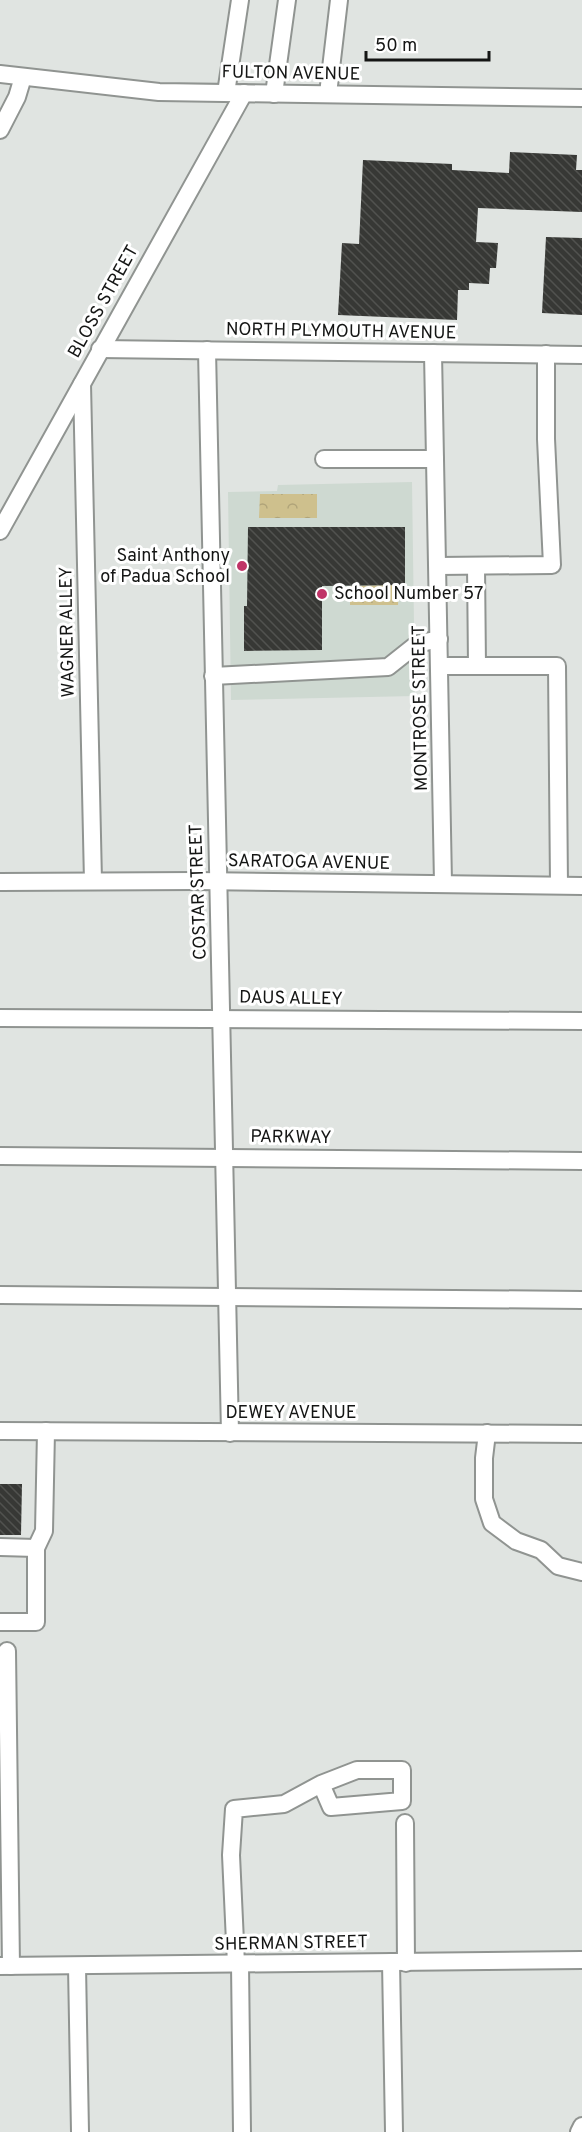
<svg xmlns="http://www.w3.org/2000/svg" width="582" height="2132" font-family="Overpass,sans-serif">
  <defs>
    <pattern id="park-crowns" width="20" height="18" patternUnits="userSpaceOnUse" patternTransform="scale(1.5)"><rect width="20" height="18" fill="#cec08d"/><path d="M2 6a3 3 0 1 1 6 0M12 15a3 3 0 1 1 6 0" fill="none" stroke="#b0a479"/></pattern>
    <pattern id="building-back-hatch" width="6" height="6" patternUnits="userSpaceOnUse" patternTransform="scale(1.5)"><rect width="6" height="6" fill="#373835"/><path d="M-1 5l2 2M0 0l6 6M5-1l2 2" fill="none" stroke="#51524f"/></pattern>
  </defs>
  <rect width="100%" height="100%" fill="#e0e4e1"/>
  <polygon fill="#ced9d1" points="412,482 415,696 231,700 228,492 277,491 278,485"/>
  <g fill="url(#park-crowns)">
    <polygon points="260,494 317,494 317,518 259,518"/>
    <polygon points="399,585 398,605 350,605 350,586"/>
  </g>
  <g fill="url(#building-back-hatch)">
    <polygon points="510,152 577,155 576,170 582,170 582,212 478,208 476,242 498,243 496,268 490,268 489,284 469,283 469,290 458,290 457,320 338,315 342,243 359,244 363,160 452,164 452,170 509,173"/>
    <polygon points="546,237 582,238 582,315 542,313"/>
    <polygon points="248,527 405,527 405,585 322,586 322,650 244,651 244,606 247,606"/>
    <polygon points="0,1484 22,1484 21,1535 0,1535"/>
  </g>
  <g fill="none" stroke-linecap="round" stroke-linejoin="round">
    <g stroke="#909491" stroke-width="20">
      <g id="minor">
        <polyline points="0,74 159,92 582,98"/>
        <polyline points="226,93 240,0"/>
        <polyline points="274,94 287,0"/>
        <polyline points="328,94 339,0"/>
        <polyline points="0,130 17,97 23,77"/>
        <polyline points="100,349 582,355"/>
        <polyline points="207,350 230,1433"/>
        <polyline points="433,353 443,883"/>
        <polyline points="82,384 93,881"/>
        <polyline points="324,459 435,459"/>
        <polyline points="0,531 244,93"/>
        <polyline points="438,566 552,565 546,439 546,354"/>
        <polyline points="476,566 477,666"/>
        <polyline points="439,666 557,666 559,885"/>
        <polyline points="213,676 388,667 417,644 439,639"/>
        <polyline points="0,882 196,881 582,886"/>
        <polyline points="0,1018 582,1021"/>
        <polyline points="0,1156 582,1161"/>
        <polyline points="0,1295 582,1300"/>
        <polyline points="0,1431 582,1434"/>
        <polyline points="487,1433 484,1458 484,1499 492,1523 516,1541 541,1550 558,1566 582,1572"/>
        <polyline points="0,1547 36,1548"/>
        <polyline points="0,1622 36,1622 36,1548 44,1531 46,1431"/>
        <polyline points="7,1651 11,1966"/>
        <polyline points="405,1823 406,1963"/>
        <polyline points="391,1962 394,2132"/>
        <polyline points="236,1964 231,1855 234,1809 284,1804 321,1784 357,1770 402,1770 402,1801 331,1807 321,1784"/>
        <polyline points="240,1964 242,2132"/>
        <polyline points="0,1966 582,1960"/>
        <polyline points="77,1966 80,2132"/>
        <polyline points="579,2132 582,2126"/>
      </g>
    </g>
    <use href="#minor" stroke="#fff" stroke-width="16"/>
  </g>
  <g fill="#c03467" stroke="#fff" stroke-width="2">
    <circle cx="242" cy="566" r="6"/>
    <circle cx="322" cy="594" r="6"/>
  </g>
  <g text-anchor="middle" dominant-baseline="central" stroke-width="6" stroke-linejoin="round" paint-order="stroke">
    <g font-size="18" fill="#141514" stroke="#fff">
      <text transform="translate(291 74) rotate(1)">FULTON AVENUE</text>
      <text transform="translate(104 302) rotate(-61)">BLOSS STREET</text>
      <text transform="translate(341 332) rotate(1)">NORTH PLYMOUTH AVENUE</text>
      <text transform="translate(68 632) rotate(-91)">WAGNER ALLEY</text>
      <text transform="translate(421 708) rotate(-91)">MONTROSE STREET</text>
      <text transform="translate(309 863) rotate(1)">SARATOGA AVENUE</text>
      <text transform="translate(199 892) rotate(-92)">COSTAR STREET</text>
      <text transform="translate(291 999) rotate(1)">DAUS ALLEY</text>
      <text transform="translate(291 1138) rotate(1)">PARKWAY</text>
      <text x="291" y="1413">DEWEY AVENUE</text>
      <text transform="translate(291 1944) rotate(-1)">SHERMAN STREET</text>
    </g>
    <g font-size="18" fill="#141514" stroke="#fff" text-anchor="end">
      <text x="230" y="556">Saint Anthony<tspan x="230" dy="21">of Padua School</tspan></text>
      <text x="334" y="594" text-anchor="start">School Number 57</text>
    </g>
  </g>
  <path d="M366 51v9h123v-9" fill="none" stroke="#141514" stroke-width="3"/>
  <text x="375" y="51" font-size="18" fill="#141514" stroke="#ffffff" stroke-width="4.5" paint-order="stroke">50 m</text>
</svg>
